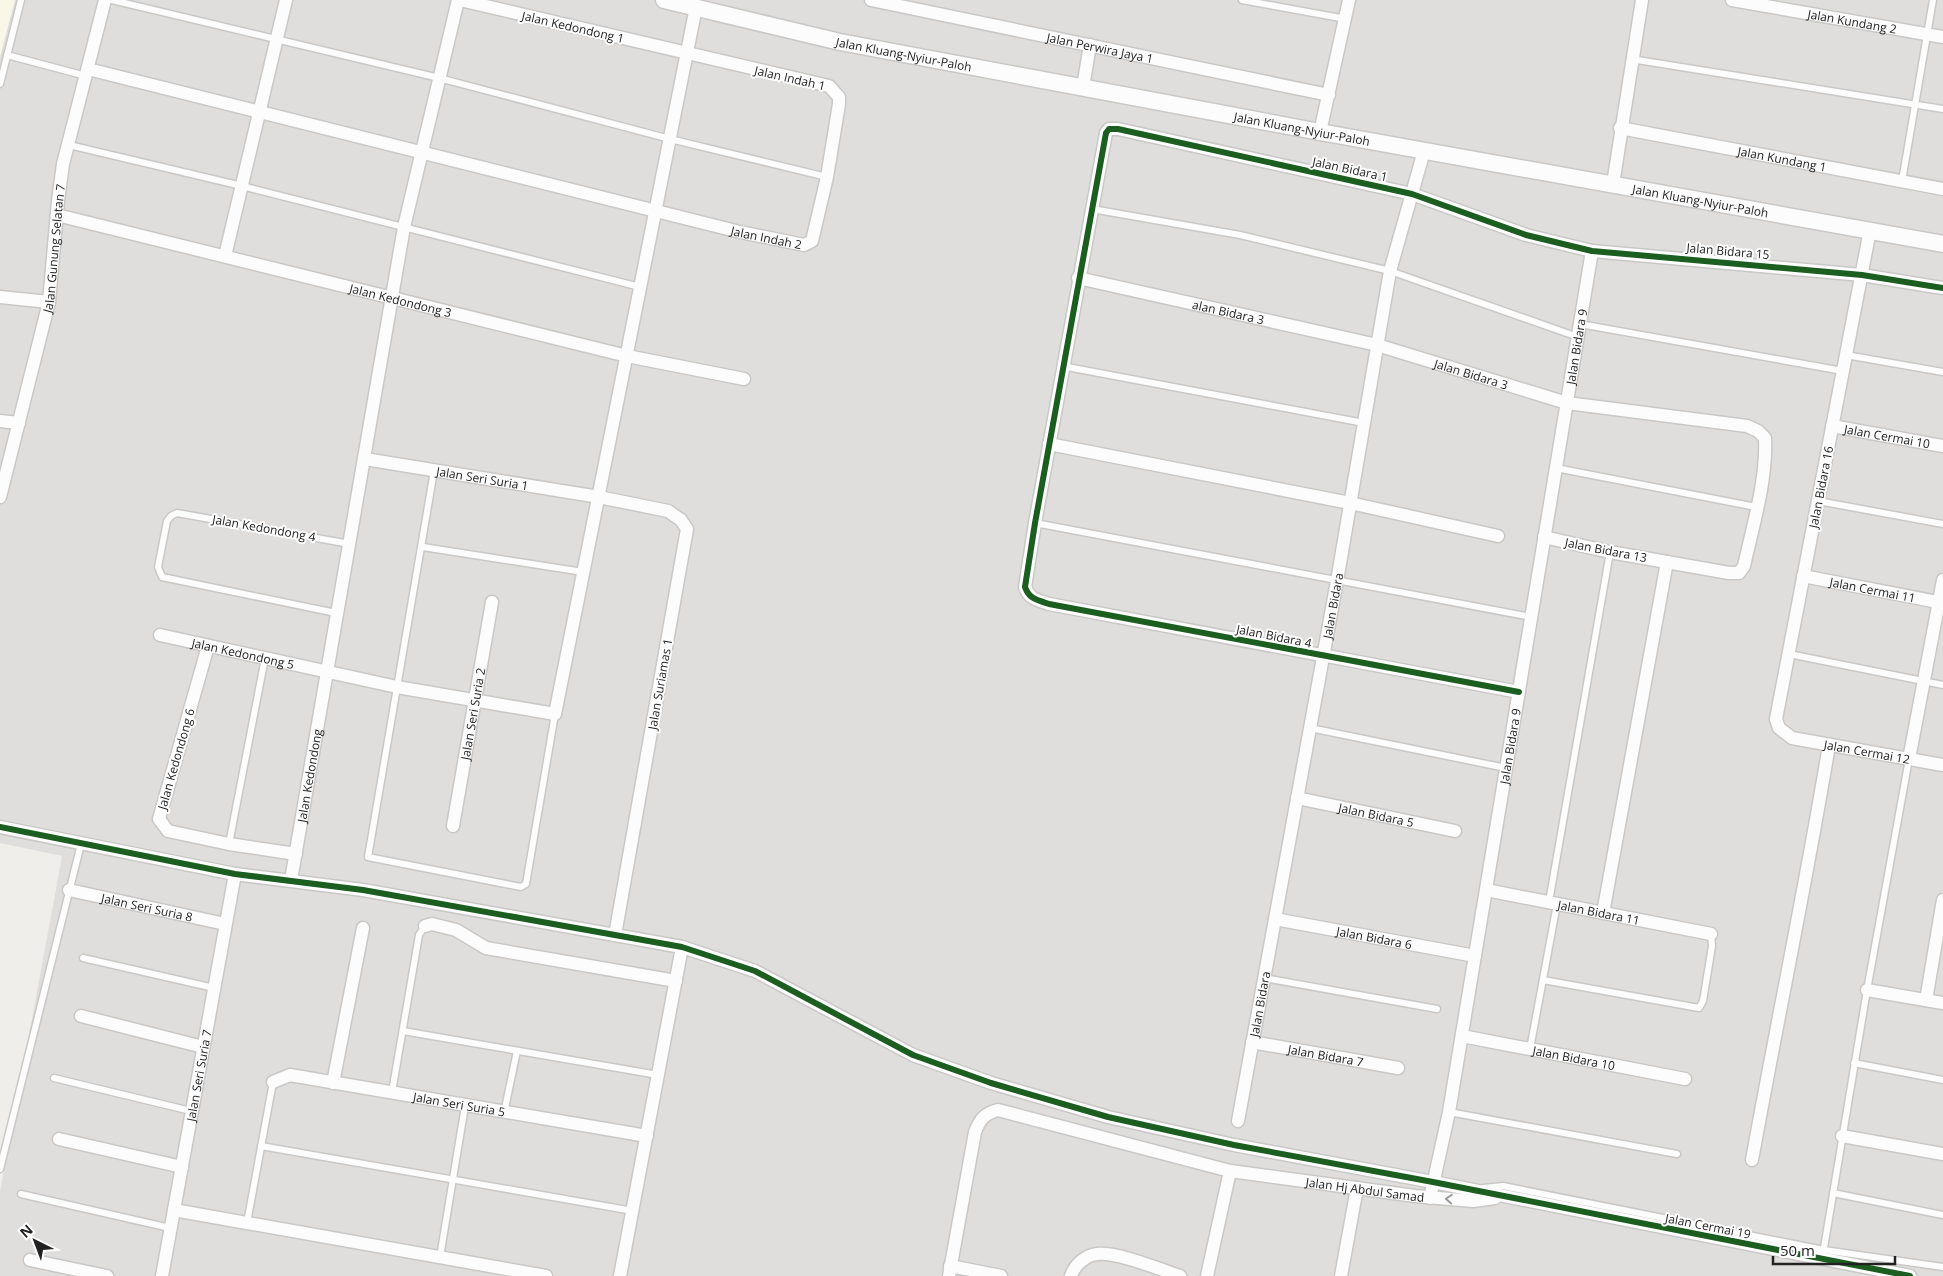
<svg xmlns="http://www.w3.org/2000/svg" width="1943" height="1276" font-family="'Open Sans',sans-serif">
  <rect width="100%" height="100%" fill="#f0eeeb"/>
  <polygon fill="#dfdedc" points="0,0 1943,0 1943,1276 0,1276 0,1192 62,856 0,843"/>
  <polygon fill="#f8f7e8" points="0,0 15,0 0,57"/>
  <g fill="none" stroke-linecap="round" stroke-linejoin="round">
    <g stroke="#c9c8c7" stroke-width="9">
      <g id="service">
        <polyline points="112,0 439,78 670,139 827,177"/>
        <polyline points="1242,0 1346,19"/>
        <polyline points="7,55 86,76"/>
        <polyline points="1631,59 1943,109"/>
        <polyline points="0,84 21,0"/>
        <polyline points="69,145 242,186 640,287"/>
        <polyline points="1902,181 1933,0"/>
        <polyline points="1092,209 1240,235 1390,271 1578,337"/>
        <polyline points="1580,324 1843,371"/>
        <polyline points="1846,355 1943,372"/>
        <polyline points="1062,366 1364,423"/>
        <polyline points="1556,468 1756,507"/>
        <polyline points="434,471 368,857 521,887 526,884 555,714"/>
        <polyline points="1818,501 1943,524"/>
        <polyline points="1035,523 1531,617"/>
        <polyline points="423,547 583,572"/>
        <polyline points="336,613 162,577 158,567 167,521 171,516 177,513 350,544"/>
        <polyline points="1789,654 1943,685"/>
        <polyline points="1310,728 1506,768"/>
        <polyline points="229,844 265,658"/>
        <polyline points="1549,902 1610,552"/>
        <polyline points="83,958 214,988"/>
        <polyline points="1264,978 1437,1009"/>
        <polyline points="1543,980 1699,1008 1703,1001 1712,946 1711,934"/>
        <polyline points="403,1031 658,1075"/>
        <polyline points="1530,1049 1557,904"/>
        <polyline points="1854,1063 1943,1080"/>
        <polyline points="54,1078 191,1111"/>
        <polyline points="392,1092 419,935 425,926"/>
        <polyline points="1449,1112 1677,1154"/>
        <polyline points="504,1113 517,1051"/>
        <polyline points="261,1146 633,1211"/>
        <polyline points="0,1169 81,844"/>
        <polyline points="1484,1188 1503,1186 1824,1250 1943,1267"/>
        <polyline points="1833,1193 1943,1215"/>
        <polyline points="21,1194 170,1228"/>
        <polyline points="247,1223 273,1082"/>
        <polyline points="440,1257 465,1106"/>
        <polyline points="1822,1260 1867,990 1909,759"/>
      </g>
    </g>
    <g stroke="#c9c8c7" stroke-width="15">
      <g id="minor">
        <path id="s1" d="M871 0 1329 95"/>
        <path id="s2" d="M1732 0 1943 37"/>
        <path id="s3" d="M88 69 740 232 804 245 812 241 827 177 839 104V97L829 86 460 0"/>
        <polyline points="1083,87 1090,45"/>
        <path id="s4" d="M1620 128 1943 189"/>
        <polyline points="1320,132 1349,0"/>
        <polyline points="1613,184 1642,0"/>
        <path id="s5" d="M57 215 627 356 744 379"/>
        <path id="s6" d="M1870 230 1776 719 1779 728 1792 738 1943 765"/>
        <polyline points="225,256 286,0"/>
        <path id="s7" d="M1078 278 1377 345 1567 403 1747 426 1758 431 1765 438C1767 480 1753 525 1744 566L1739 573H1729L1610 552 1544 537"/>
        <polyline points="0,297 49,302"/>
        <polyline points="0,421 19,423"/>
        <path id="s8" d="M1832 426 1943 446"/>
        <polyline points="1049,444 1350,503 1498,536"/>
        <path id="s9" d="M365 459 599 497 668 511 681 520 687 529 615 935"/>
        <path id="s10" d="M0 497 49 302 58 201 63 164 105 0"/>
        <path id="s11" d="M1803 576 1943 603"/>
        <path id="s12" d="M160 635 397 687 555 714 696 7"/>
        <polyline points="208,646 159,819 168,831 229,844 296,854"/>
        <path d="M1519 692 1049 604C1037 600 1029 599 1025 587L1035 523 1106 133 1109 129H1118L1412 194 1526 235 1592 251 1862 275 1943 288"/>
        <polyline points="1909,759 1943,580"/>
        <path id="s13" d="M1297 798 1455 831"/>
        <path id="s14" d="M453 826 492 602"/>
        <polyline points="0,827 235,874 363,890 682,947 755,971 913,1055 991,1083 1108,1117 1234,1145 1433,1182 1910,1276"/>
        <path id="s15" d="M291 880 404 227 458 0"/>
        <path id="s16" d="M69 890 225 924"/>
        <path id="s17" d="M1486 890 1711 934"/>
        <polyline points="1603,913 1667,562"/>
        <path id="s18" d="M1275 919 1475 956"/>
        <polyline points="425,926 432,924 456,930 486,948 676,981"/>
        <polyline points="1867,990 1943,1003"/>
        <polyline points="1926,1000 1943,900"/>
        <polyline points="81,1016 203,1047"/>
        <path id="s19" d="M1462 1036 1685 1079"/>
        <path id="s20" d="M1252 1042 1398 1068"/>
        <path id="s21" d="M273 1082 290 1075 647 1136"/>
        <polyline points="333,1083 363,928"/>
        <path id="s22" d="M1238 1121 1337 581 1390 271 1424 151"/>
        <polyline points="1842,1136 1943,1154"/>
        <polyline points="59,1139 182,1167"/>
        <path d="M1752 1160C1777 1022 1806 884 1829 745"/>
        <path id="s23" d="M1430 1198 1449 1112 1592 251"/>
        <polyline points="174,1210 546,1276"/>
        <polyline points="30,1260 107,1276"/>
        <polyline points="950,1266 1001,1276"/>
        <path id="s24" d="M162 1276 235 874"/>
        <polyline points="620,1276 682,947"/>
        <path id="s25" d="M949 1276 975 1132C980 1119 984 1114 998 1110L1230 1171 1415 1196 1473 1201 1495 1198"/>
        <path d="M1071 1276C1074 1266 1085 1255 1097 1254 1118 1252 1159 1269 1180 1276"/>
        <polyline points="1207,1276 1230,1171"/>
        <polyline points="1341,1276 1357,1188"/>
      </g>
    </g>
    <g stroke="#c9c8c7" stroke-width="19">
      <g id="tertiary">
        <path id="s26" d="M664 0 840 42 1320 132 1943 244"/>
      </g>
    </g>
    <use href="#service" stroke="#fdfcfc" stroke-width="6"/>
    <use href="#minor" stroke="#fdfcfc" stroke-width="12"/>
    <use href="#tertiary" stroke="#fdfcfc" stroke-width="16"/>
    <g stroke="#fff" stroke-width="9">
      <g id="cycleway">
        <path d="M1519 692 1049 604C1037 600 1029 599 1025 587L1035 523 1106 133 1109 129H1118L1412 194 1526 235 1592 251 1862 275 1943 288"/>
        <polyline points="0,827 235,874 363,890 682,947 755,971 913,1055 991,1083 1108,1117 1234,1145 1433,1182 1910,1276"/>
      </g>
    </g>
    <use href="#cycleway" stroke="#1b5e20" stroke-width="6"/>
  </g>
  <defs><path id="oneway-chevron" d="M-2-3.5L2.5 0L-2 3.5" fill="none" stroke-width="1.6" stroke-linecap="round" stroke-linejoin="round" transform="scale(1.25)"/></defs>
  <use stroke="#9a9a9a" href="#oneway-chevron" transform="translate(1449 1199) rotate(-176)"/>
  <g text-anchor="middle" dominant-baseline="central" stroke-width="4" stroke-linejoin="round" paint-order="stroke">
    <g font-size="12" fill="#222" stroke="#fff">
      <text stroke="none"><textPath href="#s2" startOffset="122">Jalan Kundang 2</textPath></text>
      <text transform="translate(573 27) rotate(13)">Jalan Kedondong 1</text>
      <text stroke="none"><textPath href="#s1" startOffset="234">Jalan Perwira Jaya 1</textPath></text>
      <text stroke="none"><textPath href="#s26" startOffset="246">Jalan Kluang-Nyiur-Paloh</textPath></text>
      <text transform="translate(790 78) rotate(13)">Jalan Indah 1</text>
      <text stroke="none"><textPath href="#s26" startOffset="651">Jalan Kluang-Nyiur-Paloh</textPath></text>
      <text stroke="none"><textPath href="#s4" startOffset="165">Jalan Kundang 1</textPath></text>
      <text transform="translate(1350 169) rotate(12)">Jalan Bidara 1</text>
      <text stroke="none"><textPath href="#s26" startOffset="1056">Jalan Kluang-Nyiur-Paloh</textPath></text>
      <text stroke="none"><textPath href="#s3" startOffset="699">Jalan Indah 2</textPath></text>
      <text stroke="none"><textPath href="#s10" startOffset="255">Jalan Gunung Selatan 7</textPath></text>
      <text transform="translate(1728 251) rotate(5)">Jalan Bidara 15</text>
      <text stroke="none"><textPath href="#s5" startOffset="354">Jalan Kedondong 3</textPath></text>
      <text stroke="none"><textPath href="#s7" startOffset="154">alan Bidara 3</textPath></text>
      <text stroke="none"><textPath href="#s23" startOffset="864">Jalan Bidara 9</textPath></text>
      <text stroke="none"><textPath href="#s7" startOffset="405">Jalan Bidara 3</textPath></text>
      <text stroke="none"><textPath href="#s8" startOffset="56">Jalan Cermai 10</textPath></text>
      <text stroke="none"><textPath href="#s9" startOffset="119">Jalan Seri Suria 1</textPath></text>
      <text transform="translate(1821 487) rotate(-79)">Jalan Bidara 16</text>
      <text transform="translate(264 528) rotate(10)">Jalan Kedondong 4</text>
      <text transform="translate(1606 550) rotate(11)">Jalan Bidara 13</text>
      <text stroke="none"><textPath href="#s11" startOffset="71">Jalan Cermai 11</textPath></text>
      <text stroke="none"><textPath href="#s22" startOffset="524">Jalan Bidara</textPath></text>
      <text transform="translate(1274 636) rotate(11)">Jalan Bidara 4</text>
      <text stroke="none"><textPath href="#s12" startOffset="85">Jalan Kedondong 5</textPath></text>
      <text transform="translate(660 684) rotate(-80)">Jalan Suriamas 1</text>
      <text stroke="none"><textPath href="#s14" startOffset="114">Jalan Seri Suria 2</textPath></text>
      <text stroke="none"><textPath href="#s23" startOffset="459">Jalan Bidara 9</textPath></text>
      <text stroke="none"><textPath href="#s6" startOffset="600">Jalan Cermai 12</textPath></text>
      <text transform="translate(176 759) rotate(-74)">Jalan Kedondong 6</text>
      <text stroke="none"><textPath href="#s15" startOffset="106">Jalan Kedondong</textPath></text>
      <text stroke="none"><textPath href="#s13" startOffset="81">Jalan Bidara 5</textPath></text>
      <text stroke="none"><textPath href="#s16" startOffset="80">Jalan Seri Suria 8</textPath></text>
      <text stroke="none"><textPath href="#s17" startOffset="115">Jalan Bidara 11</textPath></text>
      <text stroke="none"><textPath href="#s18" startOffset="101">Jalan Bidara 6</textPath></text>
      <text stroke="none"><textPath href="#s22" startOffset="119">Jalan Bidara</textPath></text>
      <text stroke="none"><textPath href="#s20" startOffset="75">Jalan Bidara 7</textPath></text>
      <text stroke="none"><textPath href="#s19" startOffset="114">Jalan Bidara 10</textPath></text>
      <text stroke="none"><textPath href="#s24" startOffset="204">Jalan Seri Suria 7</textPath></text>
      <text stroke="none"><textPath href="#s21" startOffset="190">Jalan Seri Suria 5</textPath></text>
      <text stroke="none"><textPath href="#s25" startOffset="556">Jalan Hj Abdul Samad</textPath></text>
      <text transform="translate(1708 1226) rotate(11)">Jalan Cermai 19</text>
    </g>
  </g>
  <g transform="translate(35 1241) rotate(318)" stroke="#ffffff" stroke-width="4" paint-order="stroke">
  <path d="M0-4L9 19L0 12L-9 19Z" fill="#222222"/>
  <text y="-8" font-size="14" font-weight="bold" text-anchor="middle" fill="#222222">N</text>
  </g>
  <path d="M1773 1256v8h122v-8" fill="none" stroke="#222222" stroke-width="2.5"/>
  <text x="1780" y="1256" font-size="15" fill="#222222" stroke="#ffffff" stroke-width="4" paint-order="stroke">50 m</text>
</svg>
